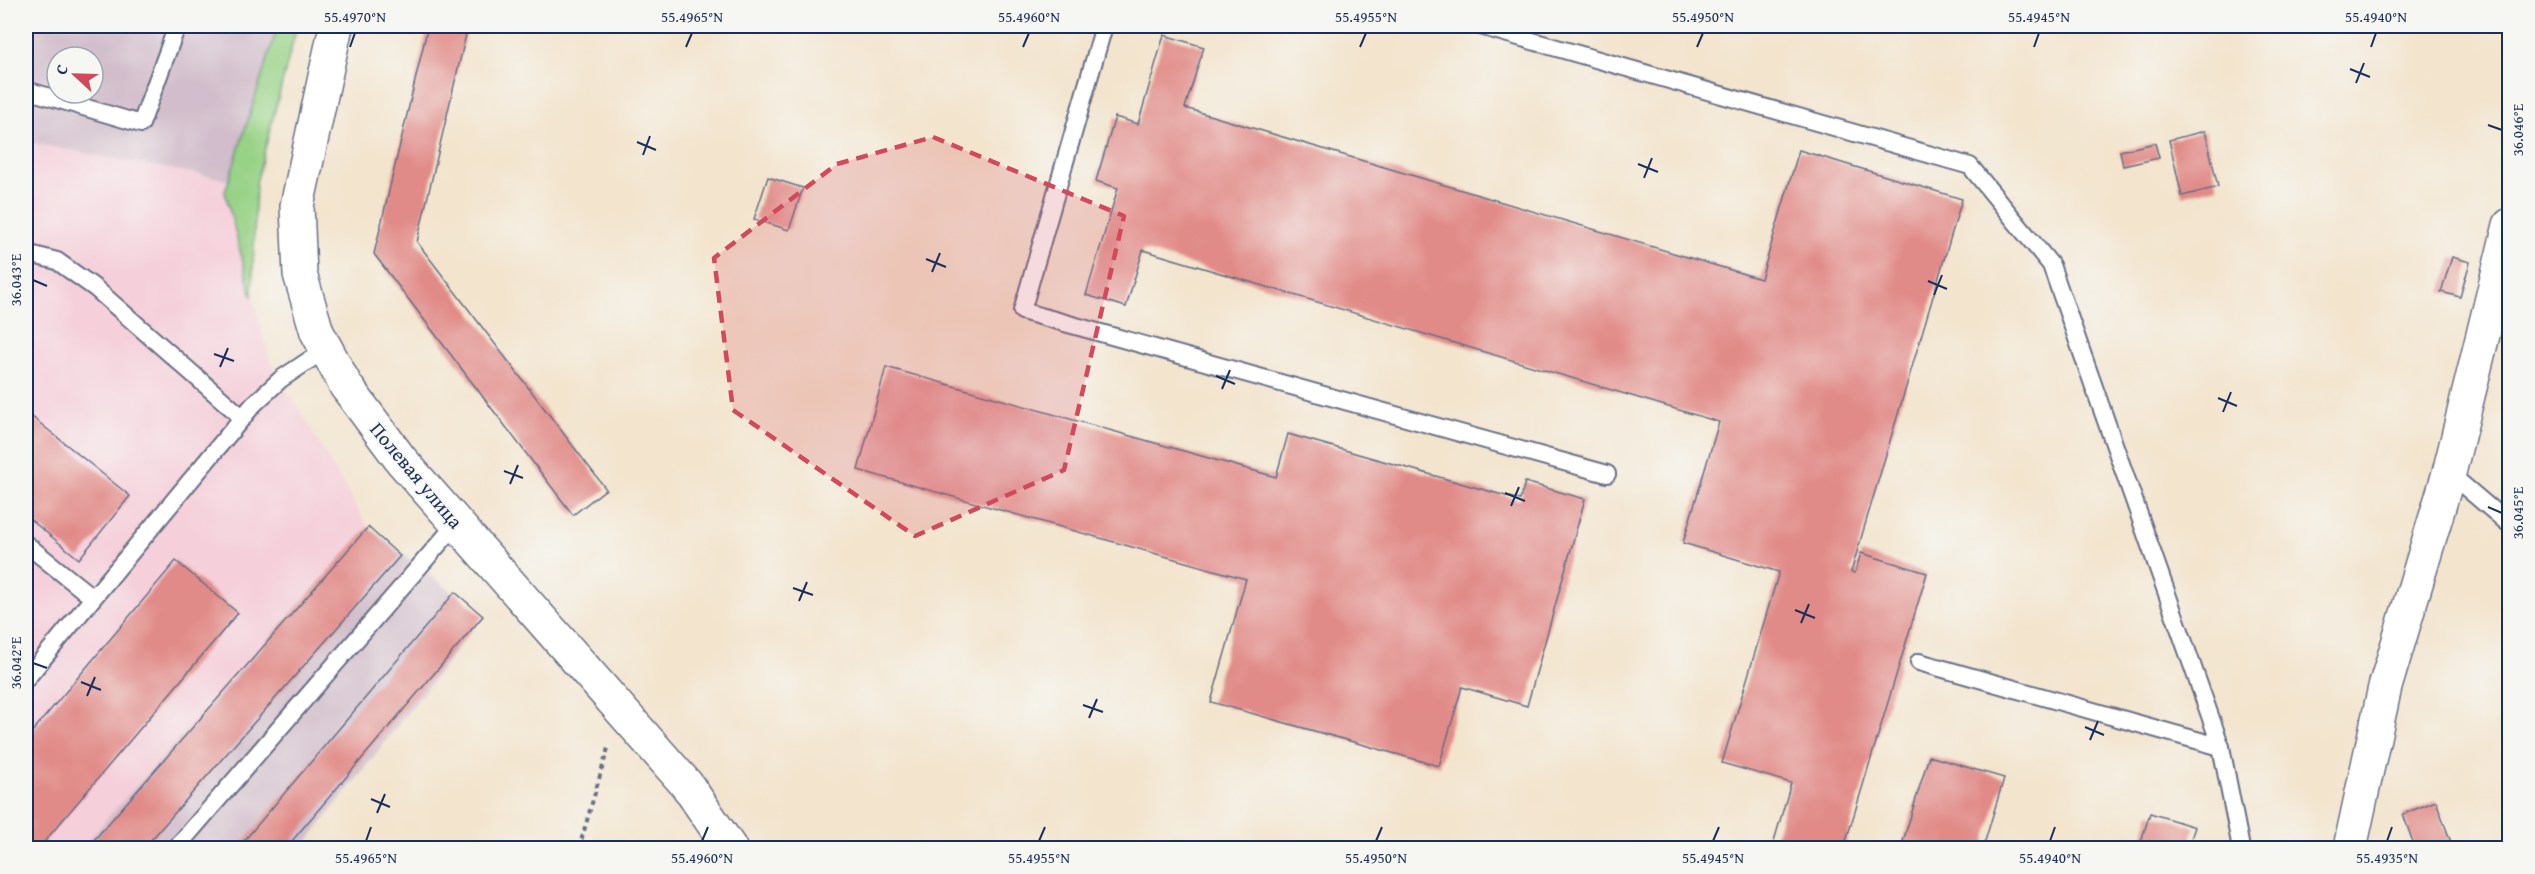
<svg xmlns="http://www.w3.org/2000/svg" width="2535" height="874" font-family="'Gentium Book Plus',serif">
  <rect width="100%" height="100%" fill="#f6f6f2"/>
  <filter id="ink" filterUnits="userSpaceOnUse"><feTurbulence type="fractalNoise" baseFrequency=".0167" numOctaves="2"/><feDisplacementMap in="SourceGraphic" scale="12" xChannelSelector="R" yChannelSelector="G"/><feConvolveMatrix kernelMatrix="1 2 1 2 8 2 1 2 1" color-interpolation-filters="sRGB"/></filter>
  <filter id="wash" filterUnits="userSpaceOnUse"><feTurbulence type="fractalNoise" baseFrequency=".008" numOctaves="4" result="noise"/><feDisplacementMap in="SourceGraphic" scale="24" xChannelSelector="R" yChannelSelector="G"/><feGaussianBlur stdDeviation="1.35" result="paint"/><feColorMatrix in="noise" values="0 0 0 0 0 0 0 0 0 0 0 0 0 0 0 0 0 1.4 0 .05"/><feComposite in="paint" operator="in"/></filter>
  <g filter="url(#wash)">
    <rect width="100%" height="100%" fill="#f3e4cd"/>
    <polygon fill="#f5cfda" points="26,142 229,180 226,192 269,358 368,527 81,848 26,848"/>
    <g fill="#d1bdcb" fill-rule="evenodd">
      <path d="M26 26H278L229 180 26 142ZM57 57H93V93H57Z"/>
      <polygon points="368,527 483,616 302,848 81,848"/>
    </g>
    <polygon fill="#97d286" stroke="#598072" stroke-width="1.5" points="278,26 297,26 256,183 252,297 225,192"/>
    <g id="blocks">
      <g fill="#e18b88">
        <polygon points="428,26 468,26 417,242 606,489 573,515 374,254"/>
        <polygon points="1164,35 1204,47 1185,108 1761,279 1799,150 1962,199 1851,572 1855,573 1861,553 1927,573 1844,848 1772,848 1791,783 1722,763 1779,572 1683,543 1719,422 1143,250 1126,307 1086,295 1118,188 1096,181 1115,117 1138,124"/>
        <polygon points="2205,131 2218,187 2182,196 2169,140"/>
        <polygon points="2155,143 2159,158 2123,166 2120,151"/>
        <polygon points="768,177 803,188 789,230 754,219"/>
        <polygon points="2452,257 2470,262 2460,297 2441,292"/>
        <polygon points="886,367 1276,477 1288,434 1520,500 1525,482 1585,499 1527,706 1462,687 1439,766 1211,702 1246,579 858,470"/>
        <polygon points="26,412 130,496 79,559 26,516"/>
        <polygon points="368,527 400,556 144,848 87,848"/>
        <polygon points="176,561 238,613 39,848 26,848 26,739"/>
        <polygon points="455,592 483,616 286,848 238,848"/>
        <polygon points="1929,756 2004,778 1983,848 1901,848"/>
        <polygon points="2436,801 2453,848 2415,848 2403,814"/>
        <polygon points="2150,813 2195,827 2188,848 2139,848"/>
      </g>
    </g>
  </g>
  <g filter="url(#ink)">
    <use href="#blocks" fill-opacity="0" stroke="#676e85" stroke-width="1.5"/>
    <g fill="none" stroke-linecap="round" stroke-linejoin="round">
      <g stroke="#676e85" stroke-width="20">
        <g id="lane">
          <polyline points="1104,26 1022,311 1607,474"/>
          <polyline points="1480,26 1970,166 2051,265 2221,747 2241,848"/>
          <polyline points="26,90 141,124 177,26"/>
          <polyline points="26,253 57,261 95,288 243,418"/>
          <polyline points="2488,315 2510,320"/>
          <polyline points="2449,473 2510,525"/>
          <polyline points="26,544 93,598"/>
          <polyline points="1919,662 2221,747"/>
          <polyline points="26,679 253,405 281,379 326,349"/>
          <polyline points="176,848 457,523"/>
        </g>
      </g>
      <g stroke="#676e85" stroke-width="36">
        <polyline id="street" points="2350,848 2385,687 2449,473 2510,225"/>
      </g>
      <g stroke="#676e85" stroke-width="36">
        <polyline id="secondary" points="336,26 297,206 300,274 317,332 346,386 401,460 687,785 730,848"/>
      </g>
      <polyline stroke="#676e85" stroke-width="4" stroke-dasharray="4.5 4.5" stroke-linecap="butt" points="579,848 608,748"/>
      <use href="#lane" stroke="#fff" stroke-width="16"/>
      <use href="#street" stroke="#fff" stroke-width="33"/>
      <use href="#secondary" stroke="#fff" stroke-width="33"/>
    </g>
  </g>
  <path fill="#d1495b" fill-opacity="0.2" stroke="#d1495b" stroke-width="4.5" stroke-dasharray="12 8" stroke-linejoin="round" d="M933 137 1124 216 1064 470 915 536 733 410 714 258 837 164Z"/>
  <path fill="none" stroke="#1b2f5e" stroke-width="2" d="M350 47 355 33M686 47 692 33M1023 47 1029 33M1360 47 1366 33M1697 47 1703 33M2034 47 2039 33M2371 47 2376 33M2350 69 2370 77M2356 83 2364 63M2488 125 2502 130M637 142 656 150M643 155 650 136M1638 164 1658 172M1644 178 1652 158M926 259 946 267M932 272 940 253M33 280 47 286M1928 281 1947 289M1934 295 1942 275M214 354 234 361M220 367 228 348M1216 376 1235 384M1222 389 1230 370M2218 398 2237 406M2223 412 2231 392M504 471 523 478M510 484 518 465M1505 493 1525 501M1511 506 1519 487M2488 507 2502 513M793 588 813 595M799 601 807 582M1795 610 1815 618M1801 623 1809 604M33 663 47 668M81 682 101 690M87 696 95 677M1083 705 1103 712M1089 718 1097 699M2085 727 2104 735M2090 740 2098 721M371 799 390 807M377 813 385 794M366 841 371 827M702 841 708 827M1039 841 1045 827M1376 841 1382 827M1713 841 1719 827M2050 841 2055 827M2387 841 2392 827"/>
  <g text-anchor="middle" dominant-baseline="central" stroke-width="4.5" stroke-linejoin="round" paint-order="stroke">
    <g font-size="20" fill="#1b2f5e" stroke="#f6f6f2">
      <text transform="translate(417 475) rotate(50)">Полевая улица</text>
    </g>
  </g>
  <rect width="2535" height="874" fill="none" stroke="#f6f6f2" stroke-width="66"/>
  <g transform="translate(75 75) rotate(292)"><circle r="28" fill="#f6f6f2" stroke="#9ea6b7" stroke-width="1.5"/>
  <path d="M0-4.5L10 22L0 15L-10 22Z" fill="#d1495b"/>
  <text y="-9" font-size="16" font-weight="bold" text-anchor="middle" fill="#1b2f5e">С</text>
  </g>
  <rect x="33" y="33" width="2469" height="808" fill="none" stroke="#1b2f5e" stroke-width="2"/>
  <g font-size="15" text-anchor="middle" fill="#1b2f5e">
    <text x="355" y="22">55.4970°N</text>
    <text x="692" y="22">55.4965°N</text>
    <text x="1029" y="22">55.4960°N</text>
    <text x="1366" y="22">55.4955°N</text>
    <text x="1703" y="22">55.4950°N</text>
    <text x="2039" y="22">55.4945°N</text>
    <text x="2376" y="22">55.4940°N</text>
    <text transform="translate(2518 130) rotate(-90)" y="5">36.046°E</text>
    <text transform="translate(16 280) rotate(-90)" y="5">36.043°E</text>
    <text transform="translate(2518 513) rotate(-90)" y="5">36.045°E</text>
    <text transform="translate(16 663) rotate(-90)" y="5">36.042°E</text>
    <text x="366" y="863">55.4965°N</text>
    <text x="702" y="863">55.4960°N</text>
    <text x="1039" y="863">55.4955°N</text>
    <text x="1376" y="863">55.4950°N</text>
    <text x="1713" y="863">55.4945°N</text>
    <text x="2050" y="863">55.4940°N</text>
    <text x="2387" y="863">55.4935°N</text>
  </g>
</svg>
